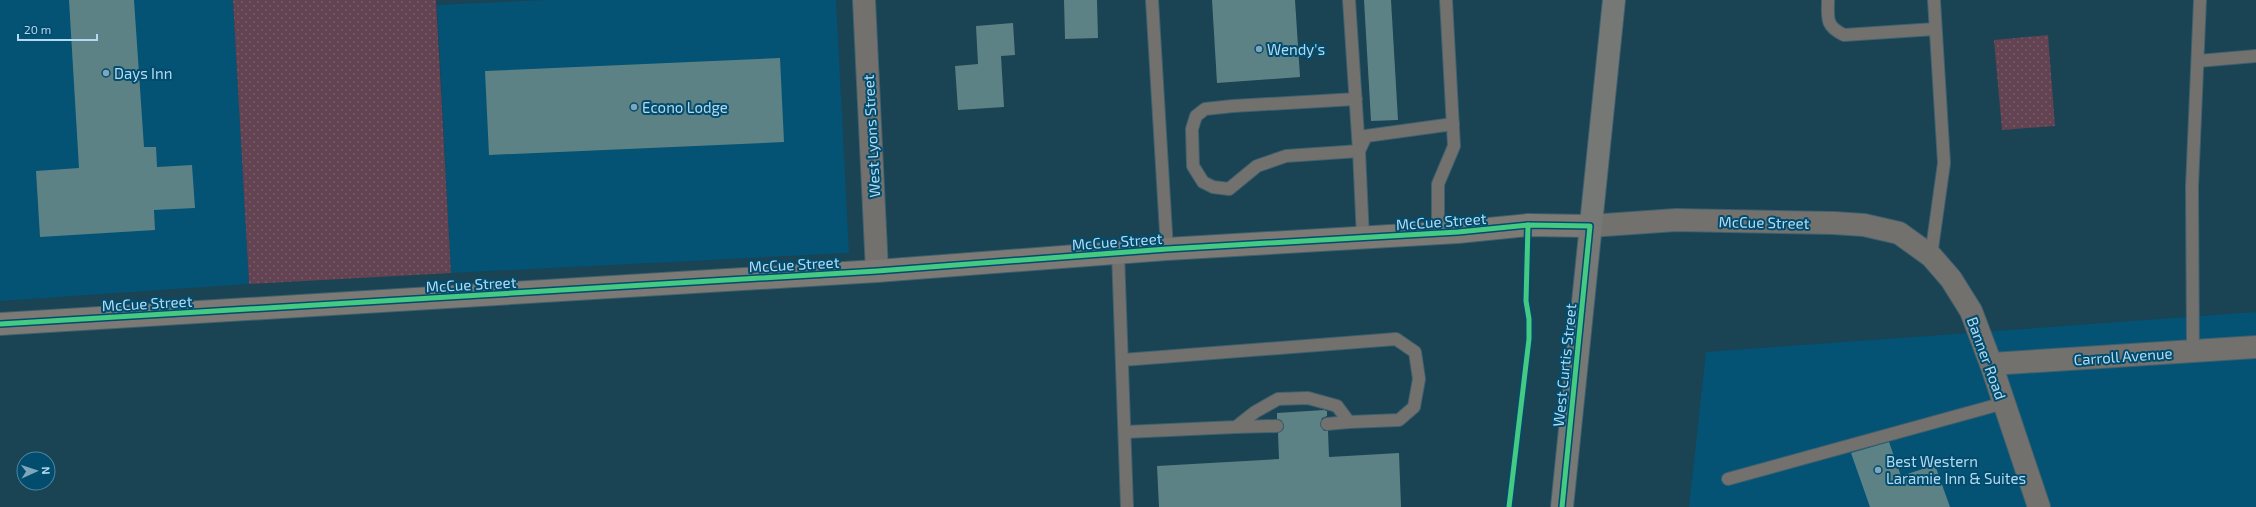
<svg xmlns="http://www.w3.org/2000/svg" width="2256" height="507" font-family="'Exo 2',sans-serif">
  <defs>
    <pattern id="green-dots" width="8" height="8" patternUnits="userSpaceOnUse"><rect width="8" height="8" fill="#634252"/><path d="M2 2h.1M6 6h.1" fill="none" stroke="#775d6b" stroke-width="1.8" stroke-linecap="round"/></pattern>
  </defs>
  <rect width="100%" height="100%" fill="#1a4354"/>
  <g fill="#045274">
    <polygon points="0,0 233,0 249,284 0,301"/>
    <polygon points="544,0 836,0 849,253 451,273 437,5"/>
    <polygon points="2256,312 2256,507 1689,507 1706,352"/>
  </g>
  <g fill="url(#green-dots)">
    <polygon points="233,0 436,0 451,273 249,284"/>
    <polygon points="2048,35 2055,126 2002,130 1994,40"/>
  </g>
  <g fill="#5d8285">
    <polygon points="69,0 134,0 144,147 156,147 157,167 192,165 195,208 154,210 155,230 40,237 36,171 79,168"/>
    <polygon points="1064,0 1097,0 1098,38 1065,39"/>
    <polygon points="1212,0 1295,0 1300,77 1217,83"/>
    <polygon points="1364,0 1391,0 1398,120 1371,121"/>
    <polygon points="1013,23 1015,55 1001,56 1004,107 958,110 955,66 978,64 976,26"/>
    <polygon points="780,58 784,142 489,155 485,71"/>
    <polygon points="1324,410 1327,411 1327,416 1322,418 1320,425 1324,431 1328,431 1329,457 1399,453 1401,507 1159,507 1157,466 1279,459 1278,433 1283,430 1284,425 1281,420 1277,419 1277,413"/>
    <polygon points="1889,442 1901,476 1935,465 1950,507 1870,507 1851,453"/>
  </g>
  <g fill="none" stroke-linecap="round" stroke-linejoin="round">
    <g stroke="#3e606f" stroke-width="14">
      <g id="lane">
        <polyline points="1152,0 1167,249"/>
        <polyline points="1349,0 1359,151 1286,156 1257,166 1229,189 1213,187 1203,182 1193,166 1192,129 1196,116 1205,109 1233,106 1356,99"/>
        <path d="M1828 0C1828 18 1825 26 1844 35L1935 29"/>
        <polyline points="2198,61 2256,56"/>
        <polyline points="1438,234 1438,184 1454,146 1446,0"/>
        <polyline points="1363,238 1359,151 1366,136 1453,124"/>
        <polyline points="1118,253 1127,507"/>
        <polyline points="1931,256 1944,163 1934,0"/>
        <polyline points="2193,351 2192,187 2200,0"/>
        <polyline points="1122,360 1396,339 1415,352 1419,379 1414,407 1399,420 1349,422 1337,406 1308,398 1278,399 1255,412 1236,427 1125,432"/>
        <polyline points="1327,424 1349,422"/>
        <polyline points="1236,427 1277,426"/>
        <polyline points="1728,479 2004,403"/>
      </g>
    </g>
    <g stroke="#3e606f" stroke-width="24">
      <g id="street">
        <polyline points="864,0 877,271"/>
        <polyline points="1590,226 1676,220 1834,223 1864,225 1899,233 1931,256 1951,279 1971,311 1991,364 2039,507"/>
        <polyline points="1991,364 2256,347"/>
      </g>
    </g>
    <g stroke="#3e606f" stroke-width="24">
      <polyline id="secondary" points="0,324 877,271 1167,249 1458,232 1528,225 1590,226"/>
    </g>
    <g stroke="#3e606f" stroke-width="24">
      <polyline id="primary" points="1562,507 1614,0"/>
    </g>
    <use href="#lane" stroke="#72716e" stroke-width="12"/>
    <use href="#street" stroke="#72716e" stroke-width="22"/>
    <use href="#secondary" stroke="#7d7a76" stroke-width="22"/>
    <use href="#primary" stroke="#767876" stroke-width="22"/>
    <g stroke="#024c6d" stroke-width="8">
      <g id="cycleway">
        <polyline points="0,324 877,271 1167,249 1458,232 1528,225 1590,226 1562,507"/>
        <polyline points="1509,507 1529,339 1529,319 1526,301 1528,225"/>
      </g>
    </g>
    <use href="#cycleway" stroke="#46c982" stroke-width="5"/>
  </g>
  <g fill="#7ea5bb" stroke="#024c6d" stroke-width="1.5">
    <circle cx="1259" cy="49" r="4"/>
    <circle cx="106" cy="73" r="4"/>
    <circle cx="634" cy="107" r="4"/>
    <circle cx="1878" cy="470" r="4"/>
  </g>
  <g text-anchor="middle" dominant-baseline="central" stroke-width="4" stroke-linejoin="round" paint-order="stroke">
    <g font-size="15" fill="#b4daf2" stroke="#024c6d" text-anchor="start">
      <text x="1267" y="49">Wendy's</text>
      <text x="114" y="73">Days Inn</text>
      <text x="642" y="107">Econo Lodge</text>
      <text x="1886" y="461">Best Western<tspan x="1886" dy="17">Laramie Inn &amp; Suites</tspan></text>
    </g>
    <g font-size="15" fill="#b4daf2" stroke="#024c6d">
      <text transform="translate(871 136) rotate(-93)">West Lyons Street</text>
      <text transform="translate(1441 221) rotate(-4)">McCue Street</text>
      <text transform="translate(1764 222) rotate(1)">McCue Street</text>
      <text transform="translate(1117 241) rotate(-4)">McCue Street</text>
      <text transform="translate(794 264) rotate(-3)">McCue Street</text>
      <text transform="translate(471 284) rotate(-3)">McCue Street</text>
      <text transform="translate(147 303) rotate(-3)">McCue Street</text>
      <text transform="translate(2123 356) rotate(-4)">Carroll Avenue</text>
      <text transform="translate(1987 358) rotate(70)">Banner Road</text>
      <text transform="translate(1564 365) rotate(-84)">West Curtis Street</text>
    </g>
  </g>
  <g transform="translate(36 471) rotate(87)"><circle r="19" fill="#024c6d" stroke="#4985a2"/>
  <path d="M0-3L7 15L0 10L-7 15Z" fill="#7ea5bb"/>
  <text y="-6" font-size="11" font-weight="bold" text-anchor="middle" fill="#b4daf2">N</text>
  </g>
  <path d="M18 34v6h79v-6" fill="none" stroke="#b4daf2" stroke-width="2"/>
  <text x="24" y="34" font-size="12" fill="#b4daf2" stroke="#024c6d" stroke-width="3" paint-order="stroke">20 m</text>
</svg>
